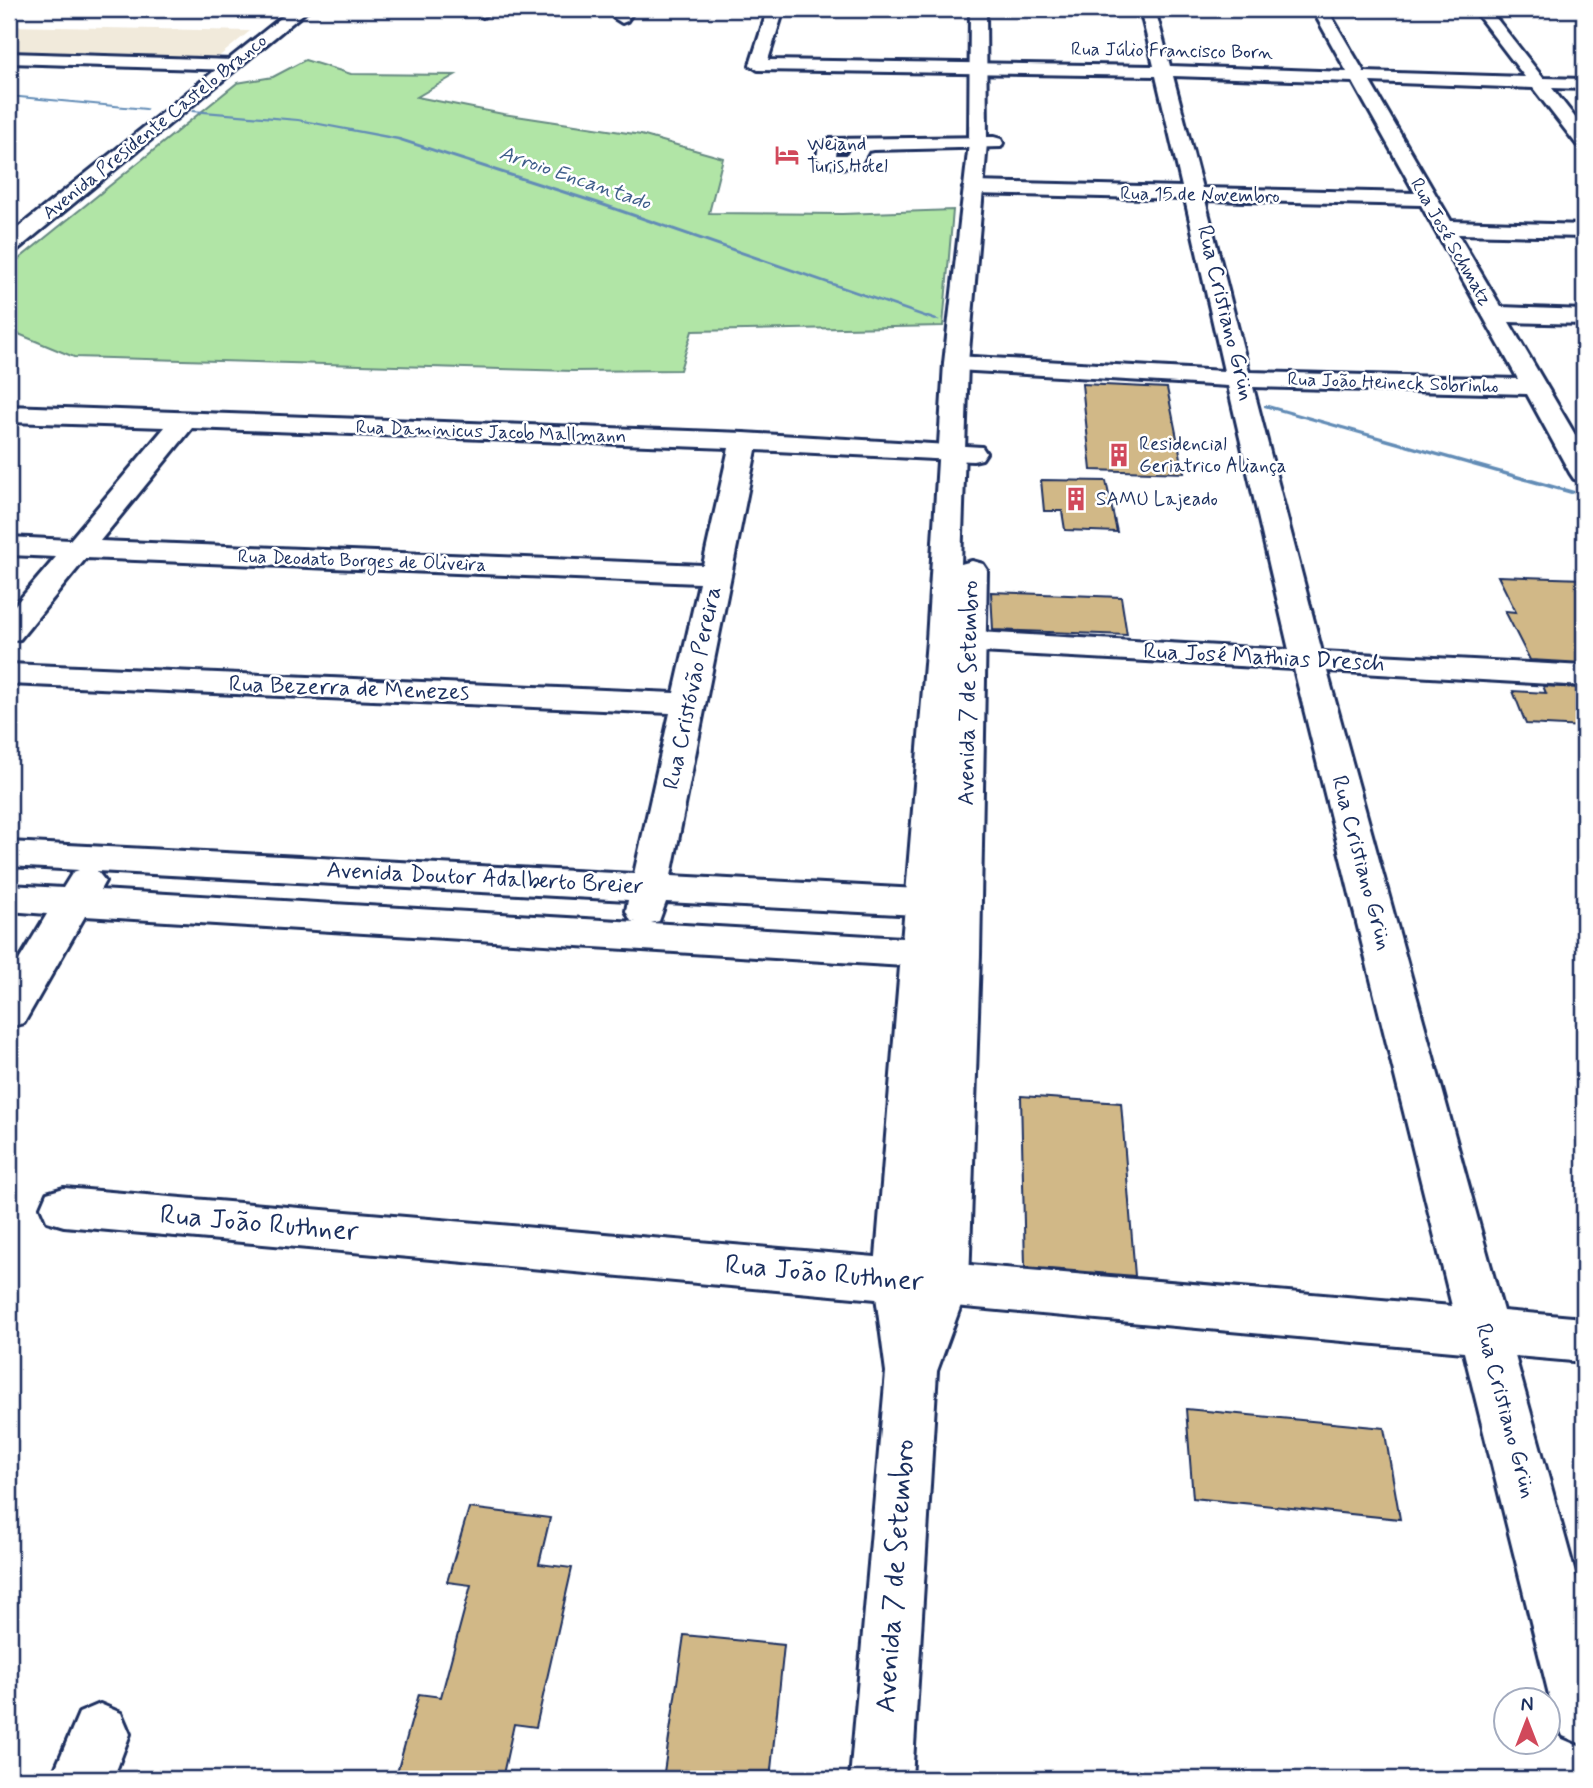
<svg xmlns="http://www.w3.org/2000/svg" width="1593" height="1788" font-family="Mynerve,sans-serif">
  <rect width="100%" height="100%" fill="#fff"/>
  <filter id="ink" filterUnits="userSpaceOnUse"><feTurbulence type="fractalNoise" baseFrequency=".0143" numOctaves="2"/><feDisplacementMap in="SourceGraphic" scale="14" xChannelSelector="R" yChannelSelector="G"/><feConvolveMatrix kernelMatrix="1 2 1 2 8 2 1 2 1" color-interpolation-filters="sRGB"/></filter>
  <g filter="url(#ink)">
    <polygon fill="#f1eadb" points="9,26 250,31 205,68 9,62"/>
    <polygon fill="#b1e5a6" stroke="#668a82" stroke-width="2" points="305,60 351,74 455,75 417,97 503,114 641,135 723,158 709,213 842,214 953,210 943,326 692,331 680,370 573,371 74,357 9,330 9,267 237,83 273,77"/>
    <g fill="none" stroke-linecap="round" stroke-linejoin="round">
      <g fill="#628cb6" fill-rule="evenodd">
        <polygon points="9,95 146,108 148,109 146,110 9,97"/>
        <polygon points="193,110 298,119 400,138 600,202 940,320 935,321 596,204 397,140 298,121 191,112"/>
        <polygon points="1264,405 1268,405 1578,492 1571,494 1264,407"/>
      </g>
    </g>
    <g fill="#d1b887" stroke="#1b2f5e" stroke-width="2">
      <polygon points="1082,384 1167,388 1184,473 1091,470"/>
      <polygon points="1041,480 1106,481 1117,532 1065,530 1062,511 1044,511"/>
      <polygon points="1498,576 1584,579 1584,663 1530,660 1505,611 1516,612"/>
      <polygon points="991,592 1121,597 1127,635 993,630"/>
      <polygon points="1543,686 1584,688 1584,727 1526,724 1513,691 1546,693"/>
      <polygon points="1021,1096 1121,1103 1135,1276 1025,1267"/>
      <polygon points="1186,1409 1384,1428 1400,1519 1193,1498"/>
      <polygon points="469,1508 550,1518 539,1564 572,1568 536,1727 514,1724 502,1779 422,1779 396,1776 419,1694 441,1697 471,1585 447,1582"/>
      <polygon points="684,1635 784,1645 770,1779 663,1779"/>
    </g>
    <g fill="none" stroke-linecap="round" stroke-linejoin="round">
      <g stroke="#1b2f5e" stroke-width="6">
        <g id="minor">
          <polygon points="478,9 493,9 483,17 475,12"/>
          <polygon points="620,9 635,9 627,21 622,23 614,18"/>
          <path d="M768 9H784L768 60 1154 66 1140 9H1155L1170 66 1347 72 1312 9H1327L1364 72 1525 77 1473 9H1489L1543 78 1584 79V89L1552 88 1584 129V147L1577 145 1533 88 1370 82 1451 221 1584 225V237L1458 234 1501 307 1584 310V324L1509 322 1584 450V481L1574 479 1570 473 1527 394 1253 387 1322 652 1584 666V686L1327 671 1503 1311 1584 1318V1362L1515 1356 1584 1606V1745L1563 1736 1554 1715 1464 1352 64 1226 47 1221 41 1207 47 1193 64 1188 1452 1306 1294 669 943 650 932 647 927 640 932 633 943 630 1289 650 1228 386 956 370 947 368 944 363 947 358 956 356 1224 371 1185 199 973 194 963 188 973 182 1182 187 1156 76 758 70 750 65ZM1173 76 1353 82 1415 193 1202 188ZM1205 200 1421 205 1518 379 1249 372Z"/>
          <polygon points="9,53 233,60 241,65 233,70 9,63"/>
          <path d="M994 137 1001 139 1003 143 1001 147 873 150 868 151 860 165C845 169 827 169 817 158L819 145 828 139ZM837 150H850L847 155H836Z"/>
          <path d="M9 406 744 433 982 447 986 453 982 459 973 461 756 450 671 876 956 891 970 895 975 904 970 913 956 917 666 902 659 921 651 923 953 941 967 945 973 955 967 965 953 969 85 916 24 1023 9 1027V977L47 914 9 911V885L63 888 73 872 79 870 9 866V842L634 874 670 713 9 684V664L674 693 699 583 86 558 20 639 9 641V612L56 557 9 555V537L70 540 165 427 9 422ZM192 428 729 448 703 565 100 541ZM97 871 628 900 626 911 631 921 636 922 100 890 105 881Z"/>
          <polygon points="100,1704 121,1713 130,1734 113,1779 51,1779 79,1713"/>
        </g>
      </g>
      <g stroke="#1b2f5e" stroke-width="6">
        <g id="major">
          <polygon points="292,9 309,9 17,250 9,251 9,235"/>
          <polygon points="970,9 986,9 987,143 968,363 961,564 972,561 983,564 987,570 980,955 969,1283 937,1371 912,1779 850,1779 886,1372 874,1281 927,640 944,363 969,143"/>
        </g>
      </g>
      <use href="#minor" fill="#fff" fill-rule="evenodd"/>
      <use href="#major" fill="#fff" fill-rule="evenodd"/>
    </g>
  </g>
  <defs>
    <g id="hotel-bare" transform="scale(1.89)"><path d="M-6-4.5h1.5V1H6V5H4.5V3h-9V5H-6ZM-4 0a1.8 1.8 0 1 1 3.6 0ZM.5 0V-2.5h3Q6-2.5 6 0Z" fill="#d1495b" stroke="#fff" stroke-width="2.5" paint-order="stroke"/></g>
    <g id="building-bare" transform="scale(1.89)"><path d="M-4-6H4V6H1V3H-1V6H-4ZM-2.5-4.3h1.7v1.8h-1.7ZM.8-4.3h1.7v1.8H.8ZM-2.5-1h1.7V.8h-1.7ZM.8-1h1.7V.8H.8Z" fill="#d1495b" stroke="#fff" stroke-width="2.5" paint-order="stroke"/></g>
  </defs>
  <g fill-rule="evenodd">
    <use href="#hotel-bare" x="787" y="155"/>
    <use href="#building-bare" x="1119" y="455"/>
    <use href="#building-bare" x="1076" y="499"/>
  </g>
  <g text-anchor="middle" dominant-baseline="central" stroke-width="5" stroke-linejoin="round" paint-order="stroke">
    <g font-size="19" fill="#1b2f5e" stroke="#fff">
      <text transform="translate(1172 51) rotate(1)">Rua Júlio Francisco Born</text>
      <text transform="translate(155 127) rotate(-39)">Avenida Presidente Castelo Branco</text>
      <text transform="translate(1200 195) rotate(1)">Rua 15 de Novembro</text>
      <text transform="translate(1451 242) rotate(60)">Rua José Schmatz</text>
      <text transform="translate(1393 383) rotate(2)">Rua João Heineck Sobrinho</text>
      <text transform="translate(491 432) rotate(2)">Rua Daminicus Jacob Mallmann</text>
      <text transform="translate(362 561) rotate(2)">Rua Deodato Borges de Oliveira</text>
    </g>
    <g font-size="19" fill="#1b2f5e" stroke="#fff" text-anchor="start">
      <text x="807" y="144">Weiand<tspan x="807" dy="22">Turis Hotel</tspan></text>
      <text x="1139" y="444">Residencial<tspan x="1139" dy="22">Geriatrico Aliança</tspan></text>
      <text x="1096" y="499">SAMU Lajeado</text>
    </g>
    <g font-size="21" font-style="italic" fill="#3f5e8a" stroke="#fff">
      <text transform="translate(575 178) rotate(19)">Arroio Encantado</text>
    </g>
    <g font-size="23" fill="#1b2f5e" stroke="#fff">
      <text transform="translate(1225 313) rotate(76)">Rua Cristiano Grün</text>
      <text transform="translate(1264 658) rotate(3)">Rua José Mathias Dresch</text>
      <text transform="translate(693 688) rotate(-78)">Rua Cristóvão Pereira</text>
      <text transform="translate(349 689) rotate(2)">Rua Bezerra de Menezes</text>
      <text transform="translate(969 693) rotate(-89)">Avenida 7 de Setembro</text>
      <text transform="translate(1361 863) rotate(75)">Rua Cristiano Grün</text>
      <text transform="translate(485 879) rotate(3)">Avenida Doutor Adalberto Breier</text>
      <text transform="translate(1505 1411) rotate(75)">Rua Cristiano Grün</text>
    </g>
    <g font-size="28" fill="#1b2f5e" stroke="#fff">
      <text transform="translate(259 1224) rotate(5)">Rua João Ruthner</text>
      <text transform="translate(824 1274) rotate(5)">Rua João Ruthner</text>
      <text transform="translate(896 1576) rotate(-86)">Avenida 7 de Setembro</text>
    </g>
  </g>
  <rect width="1593" height="1788" fill="none" stroke="#fff" stroke-width="35"/>
  <rect x="18" y="18" width="1558" height="1753" fill="none" stroke="#1b2f5e" stroke-width="2.5" filter="url(#ink)"/>
  <g transform="translate(1527 1721)"><circle r="33" fill="#ffffff" stroke="#a4acbf" stroke-width="2"/>
  <path d="M0-5L12 26L0 18L-12 26Z" fill="#d1495b"/>
  <text y="-10" font-size="19" font-weight="bold" text-anchor="middle" fill="#1b2f5e">N</text>
  </g>
</svg>
